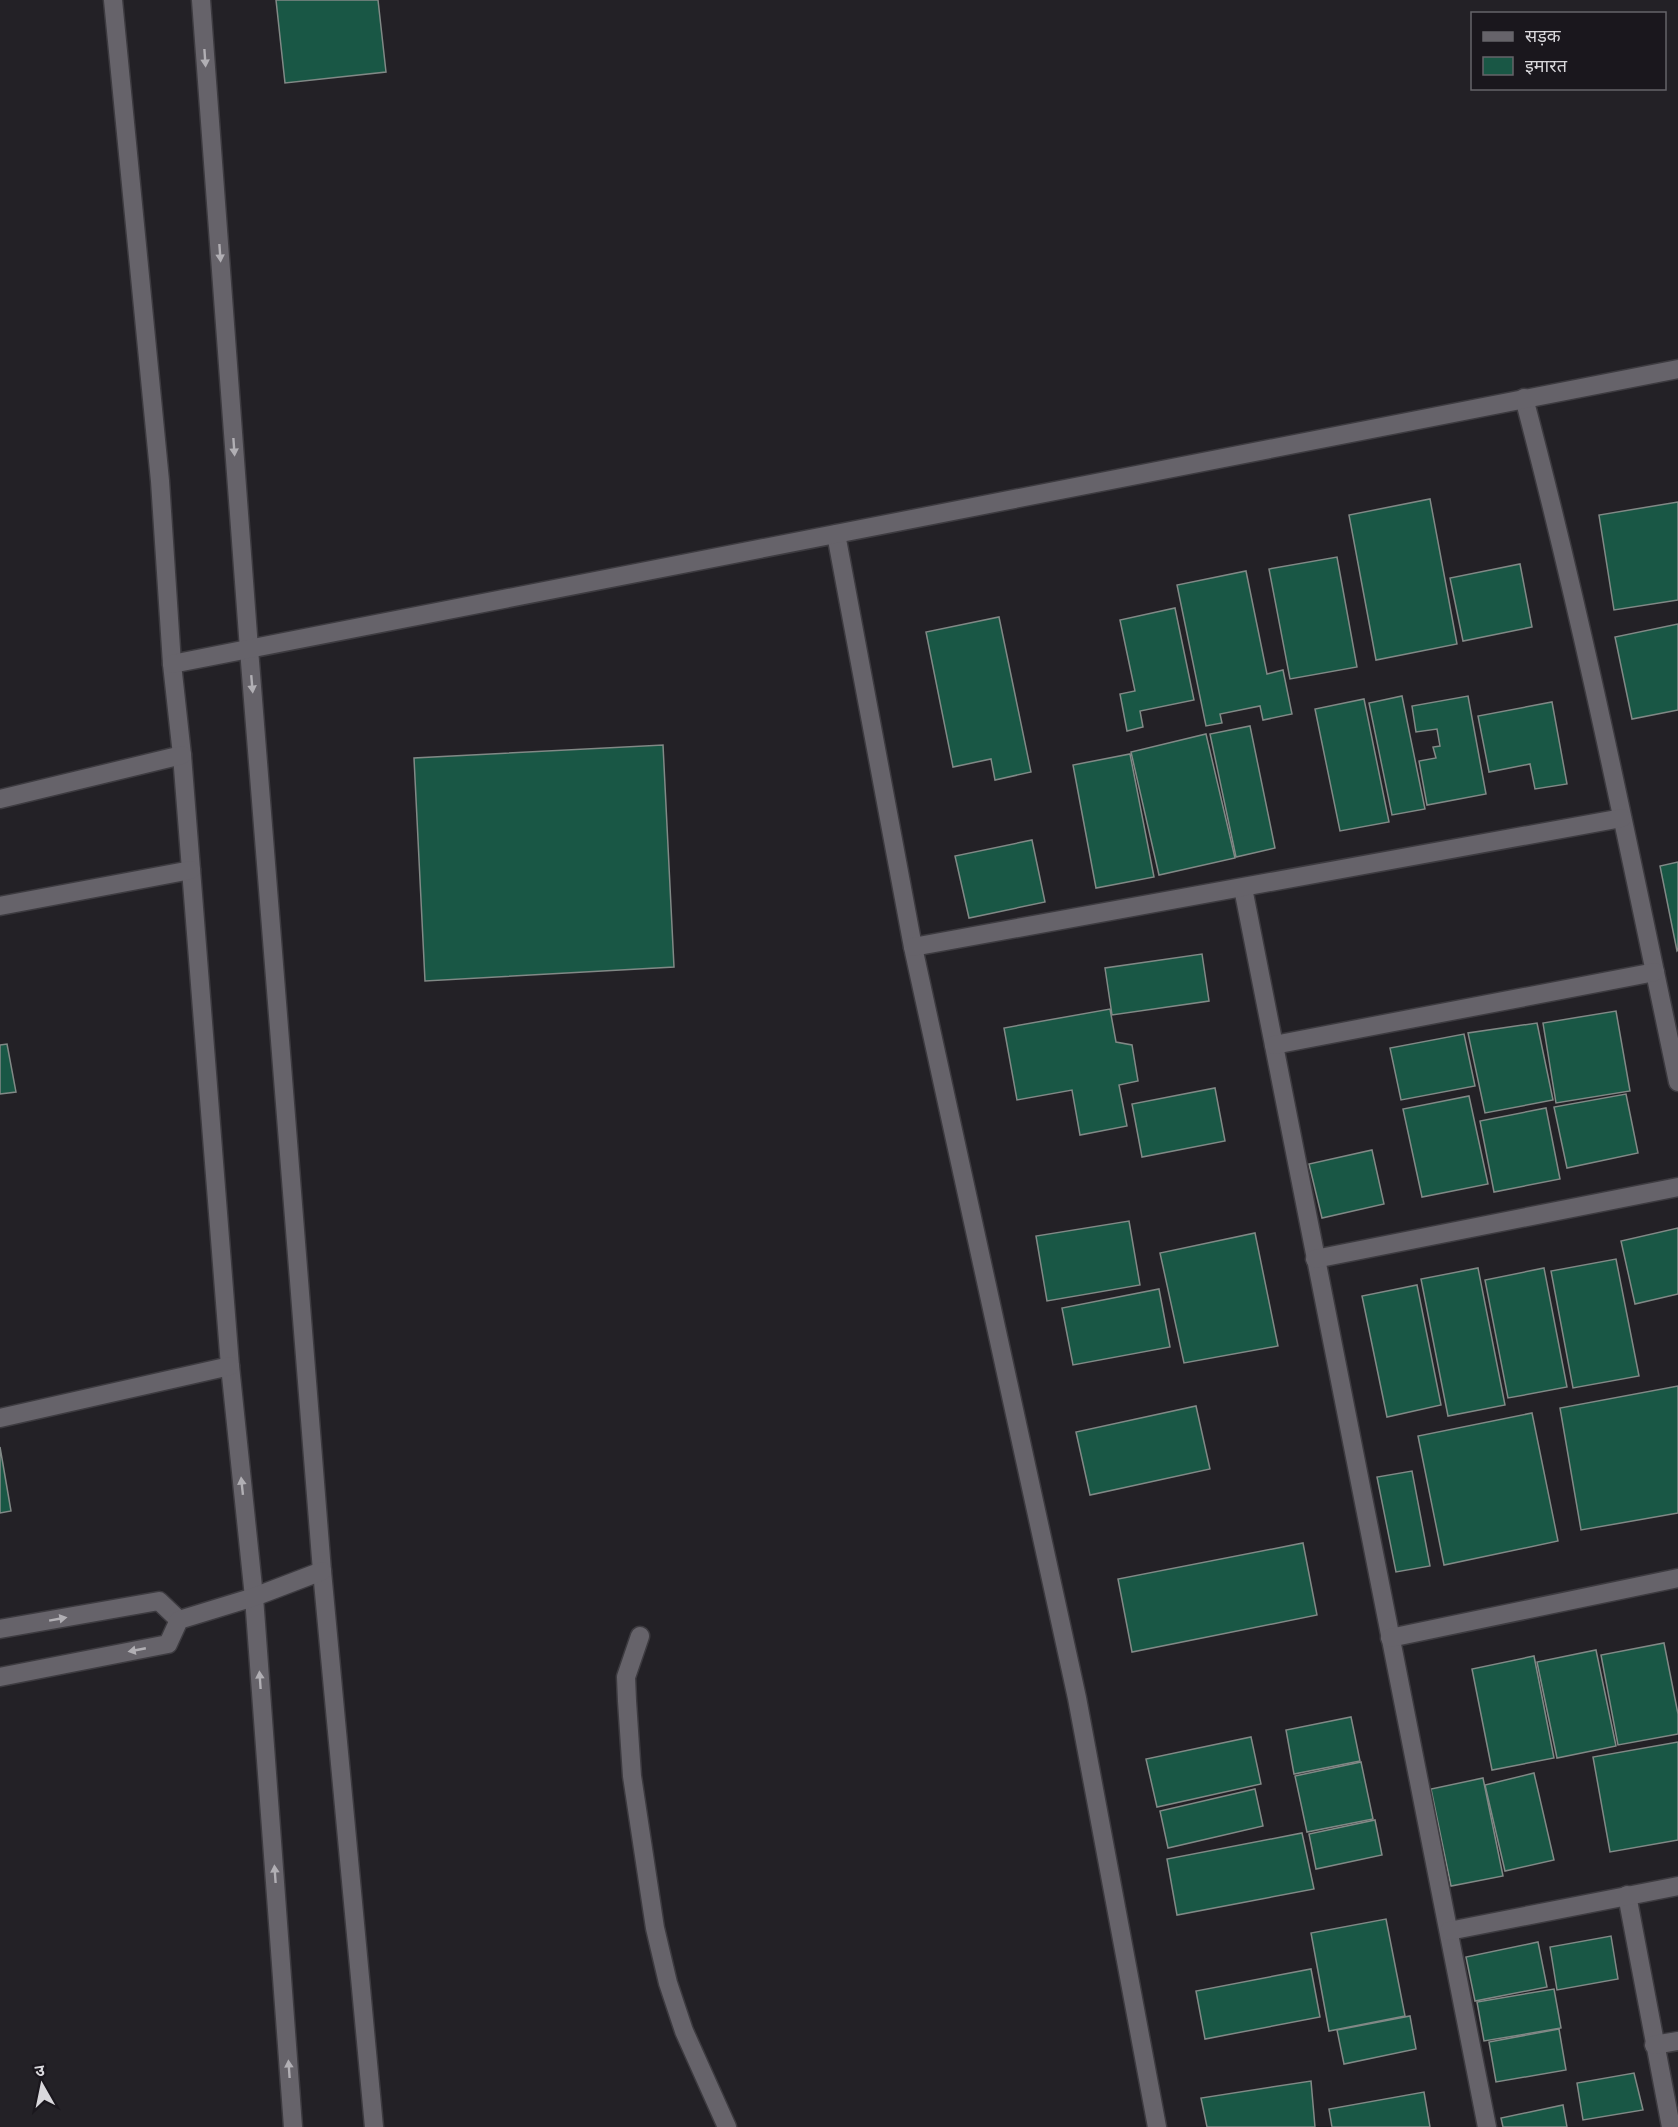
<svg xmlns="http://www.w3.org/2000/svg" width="1678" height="2127" font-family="Karla,'Noto Sans Devanagari',sans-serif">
  <rect width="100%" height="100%" fill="#232126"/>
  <g fill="#195745" stroke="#818986" stroke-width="1.5">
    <polygon points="276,0 378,0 386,72 285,83"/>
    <polygon points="1430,499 1457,644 1376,660 1349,515"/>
    <polygon points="1678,502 1678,600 1614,610 1599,515"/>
    <polygon points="1337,557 1357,667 1290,679 1269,569"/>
    <polygon points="1520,564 1532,627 1463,641 1450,578"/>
    <polygon points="1246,571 1267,674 1283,670 1292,714 1263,720 1260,706 1220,714 1222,723 1206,726 1177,585"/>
    <polygon points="1175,608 1194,700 1140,711 1143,727 1127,731 1120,694 1135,691 1120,620"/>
    <polygon points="999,617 1031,772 995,780 991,759 953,767 926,632"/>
    <polygon points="1678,624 1678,710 1632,719 1615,637"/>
    <polygon points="1402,696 1425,809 1392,815 1369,703"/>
    <polygon points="1468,696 1486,794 1427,805 1419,761 1436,758 1433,747 1440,746 1437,729 1416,732 1412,706"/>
    <polygon points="1364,699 1389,822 1340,831 1315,709"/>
    <polygon points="1552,702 1567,784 1535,789 1530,764 1489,772 1478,716"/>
    <polygon points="1250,726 1275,848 1236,857 1210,734"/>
    <polygon points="1206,734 1235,858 1159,875 1131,752"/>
    <polygon points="663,745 674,967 425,981 414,758"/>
    <polygon points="1130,754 1154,877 1096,888 1073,765"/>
    <polygon points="1032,840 1045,902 969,918 955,856"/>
    <polygon points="1678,862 1678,950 1677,951 1660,866"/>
    <polygon points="1202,954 1209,1001 1112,1015 1105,968"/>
    <polygon points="1110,1009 1116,1042 1132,1045 1138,1081 1119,1085 1127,1126 1080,1135 1072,1090 1017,1100 1004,1028"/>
    <polygon points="1616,1011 1630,1091 1556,1103 1543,1023"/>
    <polygon points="1537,1023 1553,1100 1485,1113 1468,1033"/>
    <polygon points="1464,1034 1475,1086 1401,1100 1390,1048"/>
    <polygon points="7,1044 16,1092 0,1094 0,1045"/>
    <polygon points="1215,1088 1225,1141 1142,1157 1132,1104"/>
    <polygon points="1626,1094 1638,1153 1567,1168 1554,1107"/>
    <polygon points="1469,1096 1488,1184 1422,1197 1403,1109"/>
    <polygon points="1546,1108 1560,1179 1494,1192 1480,1121"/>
    <polygon points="1372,1150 1384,1204 1322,1218 1309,1164"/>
    <polygon points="1129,1221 1140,1285 1047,1301 1036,1236"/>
    <polygon points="1678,1228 1678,1294 1635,1304 1621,1241"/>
    <polygon points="1255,1233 1278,1346 1184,1363 1160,1253"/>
    <polygon points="1616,1259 1639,1376 1573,1388 1551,1271"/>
    <polygon points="1478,1268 1505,1405 1448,1416 1421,1279"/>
    <polygon points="1544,1268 1567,1387 1508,1398 1485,1280"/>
    <polygon points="1417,1285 1441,1405 1387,1417 1362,1296"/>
    <polygon points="1159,1289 1170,1347 1073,1365 1062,1308"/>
    <polygon points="1678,1386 1678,1513 1581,1530 1560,1408"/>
    <polygon points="1196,1406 1210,1469 1090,1495 1076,1432"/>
    <polygon points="1532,1413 1558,1541 1444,1565 1418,1436"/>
    <polygon points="0,1447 11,1511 0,1513"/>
    <polygon points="1412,1471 1430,1566 1396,1572 1377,1477"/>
    <polygon points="1303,1543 1317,1615 1132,1652 1118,1579"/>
    <polygon points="1664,1643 1678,1714 1678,1734 1618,1745 1601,1655"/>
    <polygon points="1596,1650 1616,1746 1557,1758 1537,1662"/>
    <polygon points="1534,1656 1554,1758 1492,1770 1472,1669"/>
    <polygon points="1351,1717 1360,1761 1294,1774 1286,1730"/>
    <polygon points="1251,1737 1261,1784 1157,1807 1146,1759"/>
    <polygon points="1678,1742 1678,1840 1610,1852 1593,1757"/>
    <polygon points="1361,1762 1373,1819 1307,1832 1295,1776"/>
    <polygon points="1534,1773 1554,1860 1505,1871 1485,1785"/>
    <polygon points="1483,1778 1503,1876 1451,1886 1431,1789"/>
    <polygon points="1255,1789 1263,1826 1168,1848 1160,1811"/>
    <polygon points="1375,1820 1382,1855 1316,1869 1309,1834"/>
    <polygon points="1302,1833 1314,1889 1177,1915 1167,1859"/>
    <polygon points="1386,1919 1405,2016 1329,2031 1311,1933"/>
    <polygon points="1611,1936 1618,1979 1557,1990 1550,1947"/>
    <polygon points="1538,1942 1547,1987 1475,2001 1466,1957"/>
    <polygon points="1311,1969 1320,2017 1205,2039 1196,1991"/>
    <polygon points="1554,1989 1561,2028 1484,2041 1477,2002"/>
    <polygon points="1410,2016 1416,2049 1344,2064 1337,2030"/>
    <polygon points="1559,2029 1566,2070 1496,2082 1489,2042"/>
    <polygon points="1634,2073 1643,2110 1583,2120 1577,2083"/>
    <polygon points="1311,2081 1315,2127 1207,2127 1201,2098"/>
    <polygon points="1424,2092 1430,2127 1332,2127 1329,2109"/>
    <polygon points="1563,2105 1567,2127 1503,2127 1501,2118"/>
  </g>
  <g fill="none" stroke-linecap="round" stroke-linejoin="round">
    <g stroke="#3d3b40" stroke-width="21">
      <g id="minor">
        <polyline points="113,0 160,481 172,664 182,755 230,1366 254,1597 293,2127"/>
        <polyline points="201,0 249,649 322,1571 374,2127"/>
        <path d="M1524 398C1584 624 1630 854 1678 1082"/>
        <polyline points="836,534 913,947 1077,1698 1157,2127"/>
        <polyline points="172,664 1678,369"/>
        <polyline points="0,799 182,755"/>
        <polyline points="1243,888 1487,2127"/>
        <polyline points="0,906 191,870"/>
        <polyline points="913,947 1622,818"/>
        <polyline points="1274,1045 1655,972"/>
        <polyline points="1315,1259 1678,1187"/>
        <polyline points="0,1418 230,1366"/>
        <polyline points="0,1629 159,1601 179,1620"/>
        <polyline points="640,1636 626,1677 627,1701 632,1776 655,1928 668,1983 684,2031 727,2127"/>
        <polyline points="1390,1638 1678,1578"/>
        <polyline points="0,1677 168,1644 179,1620 254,1597 322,1571"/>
        <polyline points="1627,1895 1671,2127"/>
        <polyline points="1449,1931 1678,1886"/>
        <polyline points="1654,2045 1678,2041"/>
      </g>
    </g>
    <use href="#minor" stroke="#66636a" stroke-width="18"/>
  </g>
  <defs><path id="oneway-solid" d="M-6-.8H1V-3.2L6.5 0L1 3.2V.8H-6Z" transform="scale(1.5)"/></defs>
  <g fill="#b1afb4">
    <use href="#oneway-solid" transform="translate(205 58) rotate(86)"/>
    <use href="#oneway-solid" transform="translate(220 253) rotate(86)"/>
    <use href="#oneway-solid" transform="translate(234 447) rotate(86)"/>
    <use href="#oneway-solid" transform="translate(252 684) rotate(85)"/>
    <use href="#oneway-solid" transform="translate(242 1486) rotate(-96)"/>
    <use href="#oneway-solid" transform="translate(58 1619) rotate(-10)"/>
    <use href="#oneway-solid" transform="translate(137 1650) rotate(169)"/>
    <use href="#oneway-solid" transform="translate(260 1680) rotate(-94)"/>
    <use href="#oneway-solid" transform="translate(275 1874) rotate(-94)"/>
    <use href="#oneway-solid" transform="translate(289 2069) rotate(-94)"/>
  </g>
  <rect x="1471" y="12" width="195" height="78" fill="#1a171d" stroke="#666469" stroke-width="1.5"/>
  <rect x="1483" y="32" width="30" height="9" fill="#66636a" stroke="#666469" stroke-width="1.5"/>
  <text x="1525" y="42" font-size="18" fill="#d9d8dc">सड़क</text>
  <rect x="1483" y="57" width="30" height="18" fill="#195745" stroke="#666469" stroke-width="1.5"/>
  <text x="1525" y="72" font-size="18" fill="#d9d8dc">इमारत</text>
  <g transform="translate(42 2085) rotate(351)" stroke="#1a171d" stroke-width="4.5" paint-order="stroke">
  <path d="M0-4.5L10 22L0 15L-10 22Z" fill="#d9d8dc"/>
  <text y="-9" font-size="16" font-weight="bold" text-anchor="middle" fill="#d9d8dc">उ</text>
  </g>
</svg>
